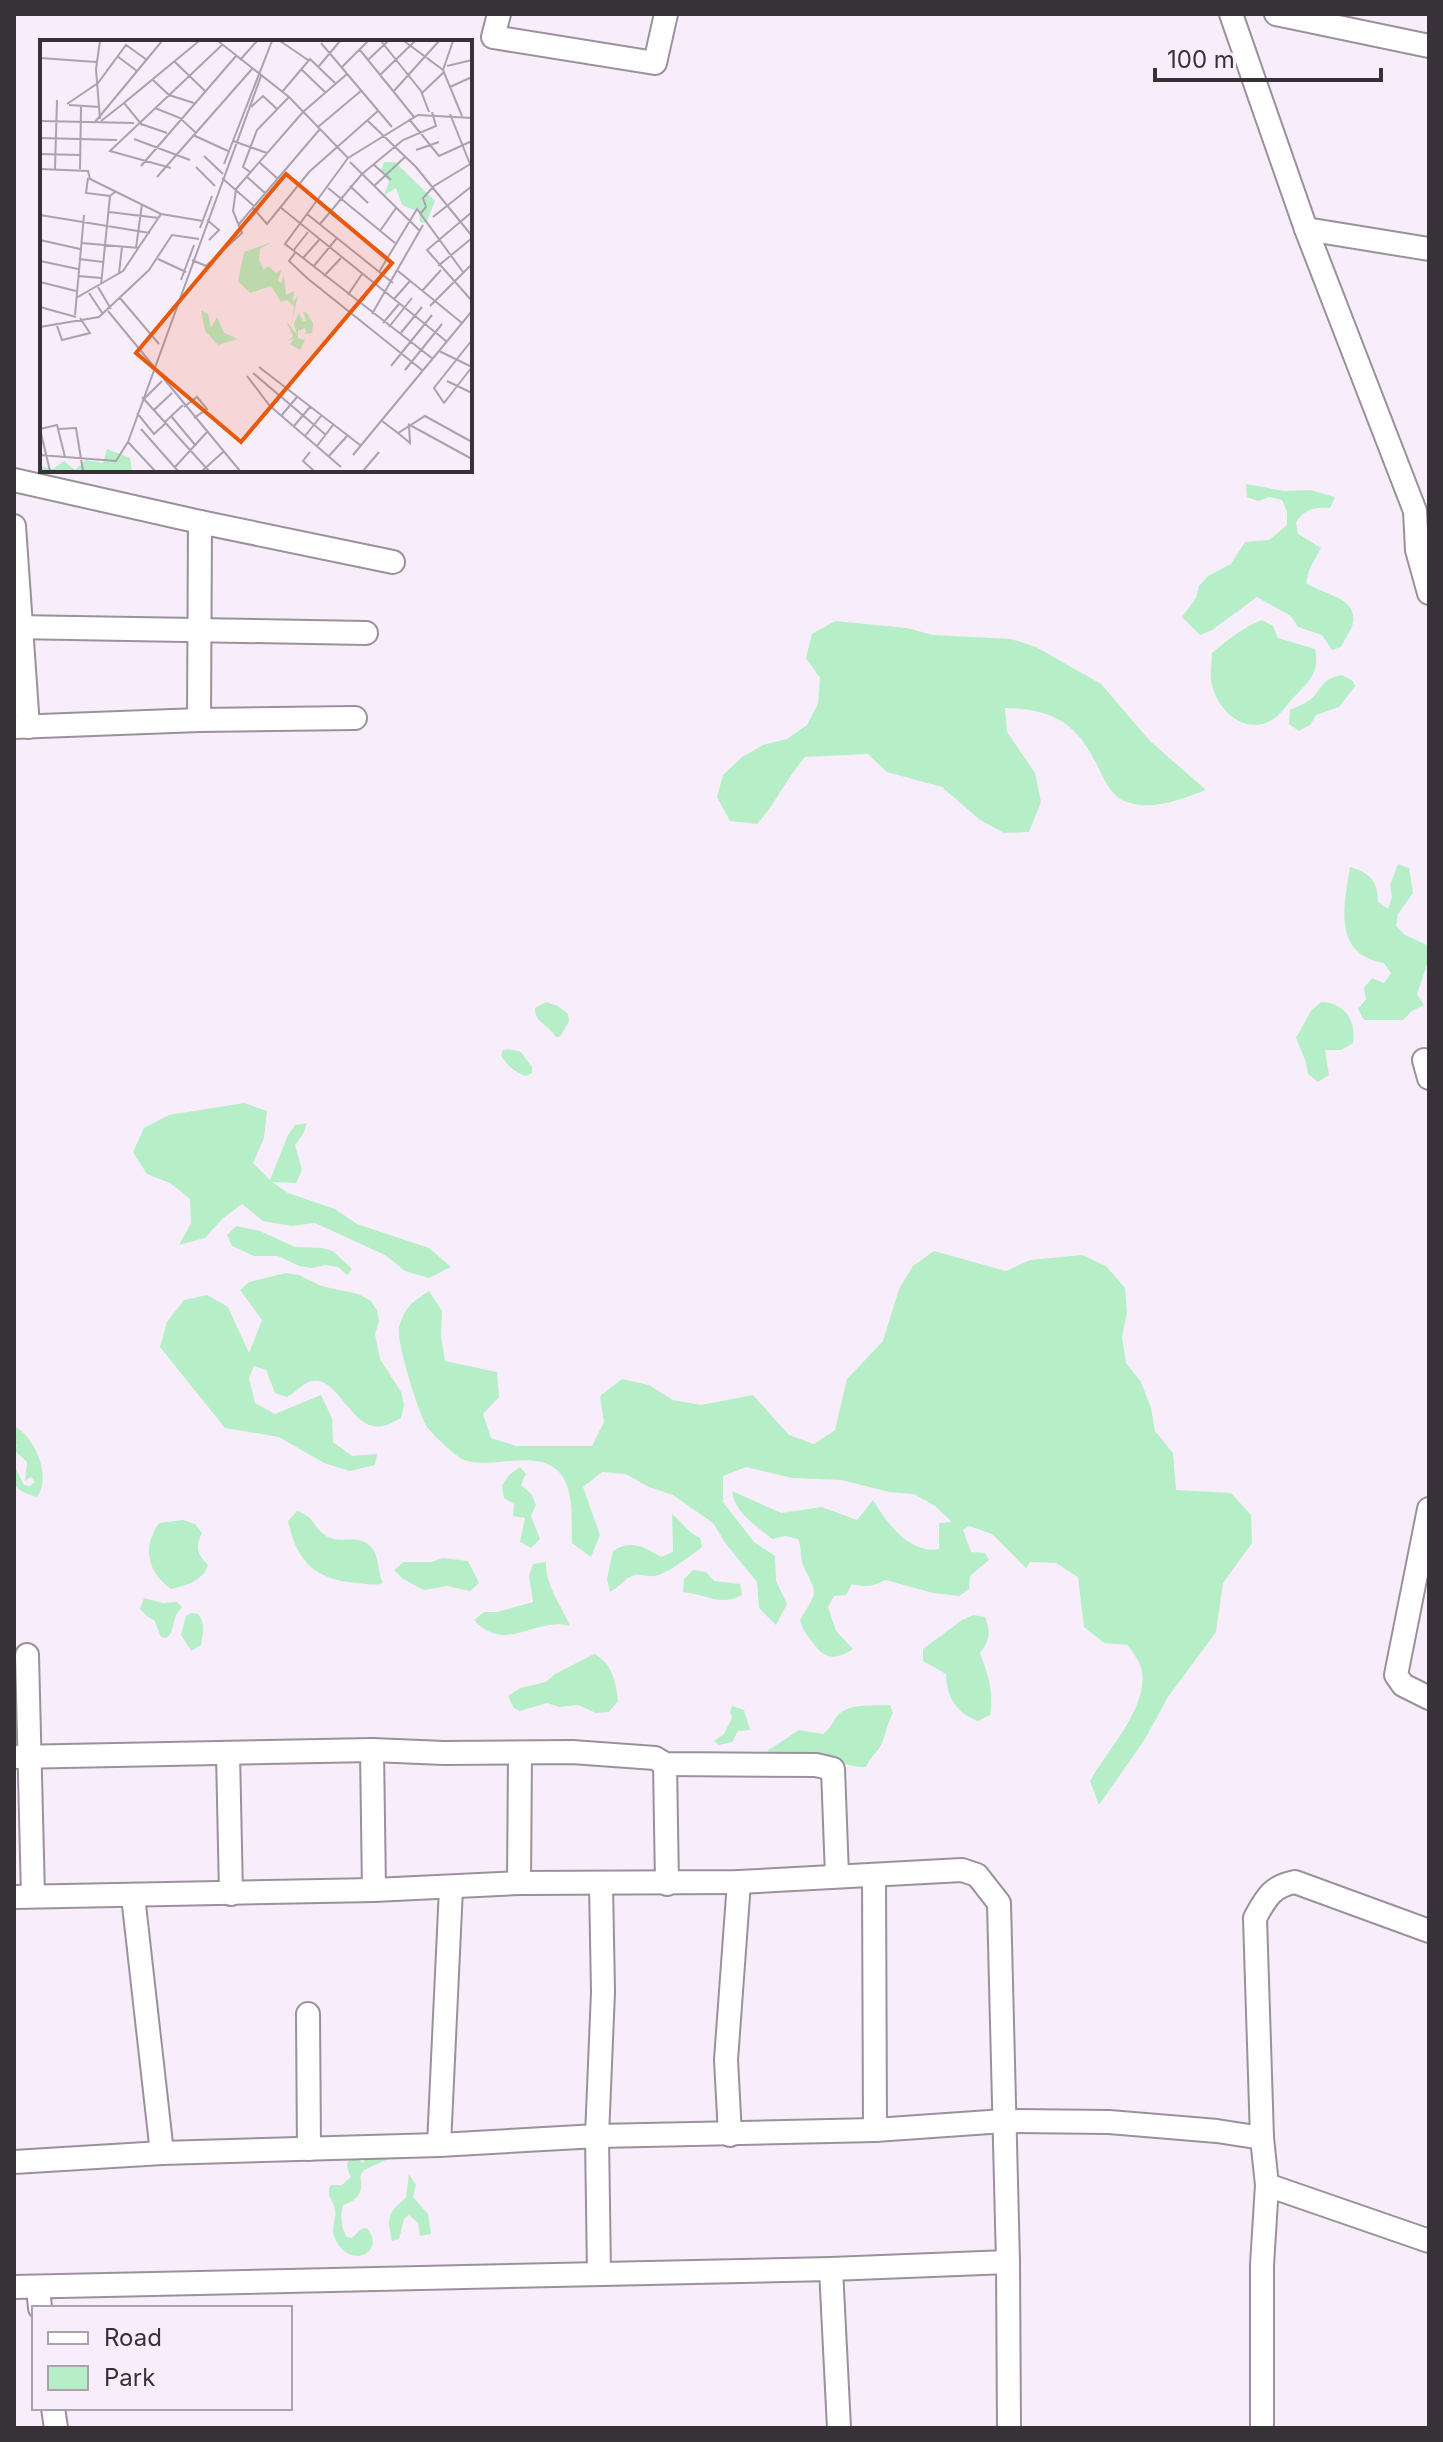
<svg xmlns="http://www.w3.org/2000/svg" width="1443" height="2442" font-family="Inter,sans-serif">
  <rect width="100%" height="100%" fill="#f8edfa"/>
  <g fill="#b6efc7">
    <path d="M1246 484 1284 491 1310 490 1335 497 1330 508C1314 507 1305 509 1296 522L1298 534 1321 548 1309 570 1306 583C1321 594 1358 597 1353 623 1351 631 1344 640 1341 647L1332 650 1322 635 1298 627 1291 616 1257 597 1212 630 1200 635 1182 617 1196 598 1199 586 1208 576 1231 564 1245 542 1269 540 1287 525V512L1282 500 1270 497 1258 501 1247 497Z"/>
    <path d="M1262 620 1273 626 1278 638 1315 649C1320 672 1309 682 1294 697 1287 704 1281 715 1272 720 1243 737 1214 707 1211 679 1210 670 1212 661 1212 653 1226 641 1245 626 1262 620Z"/>
    <path d="M835 621 907 628 933 635 1011 639 1036 647 1101 684 1150 741 1206 790C1181 799 1149 813 1122 800 1113 796 1104 780 1100 771 1078 724 1056 709 1005 708L1007 732 1035 773 1041 802 1029 832 1004 833 980 820 942 787 887 772 868 754 805 757C785 780 777 802 757 824L730 821 717 797 723 775 742 757 763 745 787 739 807 725 818 704 820 678 806 658 812 634Z"/>
    <path d="M1342 675 1353 681 1355 686 1339 707 1316 715 1310 725 1299 731 1289 724 1290 710C1298 706 1310 702 1315 695 1324 683 1326 678 1342 675Z"/>
    <path d="M1398 864 1409 868 1413 893 1398 914 1396 926 1405 935 1427 945 1429 959 1417 994 1424 1005 1412 1011 1403 1020H1364L1358 1009 1366 999 1364 988 1372 978 1384 983 1391 973 1384 963C1332 954 1344 906 1350 867 1370 873 1378 881 1378 902L1388 909 1392 897 1390 885Z"/>
    <path d="M546 1002 558 1006 568 1014 569 1021 560 1037H556C549 1025 534 1022 535 1008Z"/>
    <path d="M1321 1002C1344 1002 1357 1021 1353 1043L1341 1050H1325L1329 1075 1318 1082 1308 1074 1306 1062 1296 1038 1311 1011Z"/>
    <path d="M509 1049 521 1052 532 1067V1073L526 1076C515 1073 508 1066 501 1056L503 1050Z"/>
    <polygon points="244,1103 267,1111 264,1138 253,1163 270,1180 288,1135 295,1125 307,1123 303,1134 295,1145 302,1170 296,1183 272,1182 288,1193 335,1209 357,1224 429,1248 451,1267 429,1278 405,1271 385,1255 315,1223 291,1226 263,1221 242,1204 222,1219 205,1238 179,1245 191,1223 190,1199 170,1183 147,1174 133,1152 144,1128 169,1115"/>
    <polygon points="236,1226 260,1231 295,1247 322,1248 333,1251 352,1269 347,1275 338,1267 325,1265 312,1268 299,1266 278,1256 254,1256 232,1246 227,1235"/>
    <path d="M934 1251 1006 1271 1030 1260 1082 1255 1106 1266 1125 1288 1127 1313 1122 1337 1126 1363 1141 1382 1151 1408 1155 1431 1173 1453 1176 1490 1231 1493 1251 1515 1252 1543 1223 1583 1216 1632 1168 1697 1145 1739 1099 1805 1090 1781C1107 1750 1151 1705 1141 1668 1139 1660 1132 1652 1128 1645L1104 1643 1084 1627 1078 1577 1056 1563 1030 1562 1026 1568 992 1534 969 1526 963 1530 971 1552 985 1553 989 1560 970 1576 969 1589 959 1596 933 1593 886 1580C873 1586 866 1588 852 1584L846 1595 834 1596 828 1607 836 1631 853 1649C836 1660 825 1660 813 1643 807 1635 803 1631 800 1620 818 1589 818 1596 803 1565 800 1557 802 1548 798 1539L785 1536 772 1539C756 1525 735 1514 732 1491L781 1513 822 1507 857 1520 873 1500C887 1523 909 1554 939 1549V1523L952 1522 935 1506 914 1494 889 1492 841 1480 792 1478 746 1467 723 1476V1502L754 1542 775 1556 776 1581 787 1604 776 1625 759 1608 757 1582 726 1544 713 1523 673 1495 649 1487 626 1474 602 1472 583 1487 600 1535 591 1557 572 1543C571 1521 575 1490 559 1472 536 1448 491 1470 464 1460 456 1457 432 1434 427 1427 419 1414 396 1342 399 1327 405 1307 412 1302 429 1291L442 1311 441 1336 445 1361 497 1372 499 1397 483 1414 491 1438 516 1446H592L604 1422 600 1396 622 1379 649 1385 673 1400 701 1405 753 1395 789 1435 814 1444 835 1430 847 1379 883 1341 899 1289 913 1266Z"/>
    <path d="M286 1273 299 1275 321 1286 358 1294 370 1300 377 1310 379 1321 375 1334 380 1359 401 1392 404 1405 401 1418C395 1421 389 1425 383 1426 350 1433 338 1371 309 1382 302 1385 294 1393 287 1397L275 1393 266 1370 254 1366 249 1378 255 1403 275 1414 321 1395 332 1418 333 1442 352 1456 377 1454 375 1465 350 1471 324 1463 279 1437 225 1428 160 1347 167 1322 184 1300 207 1295 228 1307 249 1353 262 1320 240 1290 249 1282Z"/>
    <path d="M14 1426C33 1434 53 1477 37 1497 15 1490 14 1489 14 1465L24 1485 30 1486 35 1482 31 1477 25 1481 27 1462 14 1450 17 1445 14 1444Z"/>
    <polygon points="520,1467 526,1474 521,1485 531,1494 536,1505 531,1516 540,1539 531,1548 520,1542 525,1518 513,1516 514,1504 504,1498 502,1486 509,1475"/>
    <path d="M297 1511C315 1517 312 1526 325 1535 340 1546 359 1532 372 1548 380 1558 377 1572 383 1583 375 1586 366 1584 358 1583 315 1580 297 1562 288 1521Z"/>
    <path d="M672 1514C683 1523 687 1532 700 1538L702 1547C693 1554 665 1575 655 1576 646 1577 638 1572 630 1577 623 1581 619 1587 610 1592L607 1579 613 1551C630 1539 645 1547 661 1557L673 1552Z"/>
    <path d="M183 1520 195 1524 202 1533C195 1547 197 1554 208 1565 203 1581 185 1586 171 1589 147 1571 142 1548 159 1523Z"/>
    <polygon points="443,1558 468,1561 479,1583 470,1591 447,1586 424,1590 403,1579 394,1570 404,1562 431,1562"/>
    <path d="M546 1562C545 1585 561 1605 570 1626 535 1616 507 1655 474 1620L484 1612H497L533 1602 529 1576 533 1564Z"/>
    <path d="M693 1570 706 1572 714 1581 740 1584 742 1595C720 1607 706 1594 683 1592L684 1579Z"/>
    <polygon points="144,1598 163,1603 177,1602 182,1607 176,1615 171,1633 166,1638 161,1637 154,1620 148,1617 140,1609"/>
    <path d="M191 1613 198 1614C206 1625 203 1633 201 1645L191 1651 181 1635 186 1616Z"/>
    <path d="M973 1615 985 1617C991 1633 990 1640 980 1653 988 1674 994 1693 990 1715L978 1721C957 1714 946 1696 946 1674L923 1661V1649L962 1620Z"/>
    <path d="M594 1654C612 1663 616 1681 618 1701L609 1712 596 1713 578 1705 559 1707 547 1703 520 1711 514 1708 508 1696 520 1688 546 1682 555 1674Z"/>
    <path d="M890 1705 893 1713C887 1723 886 1734 881 1745 877 1752 870 1758 866 1767 851 1768 841 1761 827 1759 807 1757 786 1759 767 1751L799 1730 823 1734C832 1727 833 1720 839 1714 851 1703 875 1706 890 1705Z"/>
    <polygon points="732,1706 744,1710 750,1730 738,1731 732,1742 719,1745 714,1741 724,1734 732,1718 730,1712"/>
    <path d="M369 2151 389 2153 388 2159 364 2170 360 2176C364 2191 359 2200 343 2205 340 2215 341 2228 347 2237L352 2238 361 2229 367 2228C388 2254 346 2271 334 2236 331 2226 337 2218 335 2209 333 2199 326 2198 330 2185H342L351 2177C347 2168 344 2162 354 2156L363 2163Z"/>
    <path d="M409 2174 416 2185 413 2197 428 2214 431 2234 420 2236 418 2223 409 2215 404 2219 399 2239 392 2241C387 2217 387 2213 406 2198Z"/>
  </g>
  <g fill="none" stroke-linecap="round" stroke-linejoin="round">
    <g stroke="#9b919d" stroke-width="26">
      <g id="minor">
        <polyline points="499,14 493,37 655,63 666,14"/>
        <polyline points="1231,14 1306,229 1415,511 1417,550 1429,593"/>
        <polyline points="1276,14 1429,46"/>
        <polyline points="1306,229 1429,249"/>
        <polyline points="14,480 200,522 393,562"/>
        <polyline points="14,526 28,727"/>
        <polyline points="14,627 366,633"/>
        <polyline points="199,720 200,522"/>
        <polyline points="14,727 199,720 355,718"/>
        <polyline points="1424,1060 1429,1078"/>
        <polyline points="1429,1509 1396,1675 1403,1685 1429,1698"/>
        <polyline points="27,1655 33,1896"/>
        <polyline points="372,1750 374,1890"/>
        <polyline points="228,1753 231,1894"/>
        <polyline points="14,1757 372,1750 444,1753 572,1752 655,1758 665,1764 816,1765 833,1769 837,1876"/>
        <polyline points="665,1764 667,1884"/>
        <polyline points="874,1875 875,2130"/>
        <polyline points="519,1883 520,1754"/>
        <polyline points="133,1896 162,2153"/>
        <polyline points="14,1897 374,1890 519,1883 739,1882 962,1870 977,1875 999,1903 1008,2262 1009,2428"/>
        <polyline points="308,2014 309,2149"/>
        <polyline points="730,2135 726,2060 739,1882"/>
        <polyline points="439,2145 451,1888"/>
        <polyline points="14,2162 162,2153 439,2145 597,2136 875,2130 1004,2121 1109,2122 1217,2131 1262,2138"/>
        <polyline points="1267,2185 1429,2241"/>
        <polyline points="831,2269 839,2428"/>
        <polyline points="599,2274 597,2136 603,1992 601,1884"/>
        <polyline points="14,2287 831,2269 1008,2262"/>
        <polyline points="38,2287 40,2308"/>
        <polyline points="53,2408 56,2428"/>
        <path d="M1262 2428V2265L1267 2185 1262 2138 1255 1918C1266 1898 1272 1886 1295 1882L1429 1931"/>
      </g>
    </g>
    <use href="#minor" stroke="#fff" stroke-width="22"/>
  </g>
  <g transform="translate(40 40)">
    <rect width="432" height="432" fill="#f8edfa"/>
    <path d="M344 122H355L395 161 386 183 380 182 379 172 362 165 356 148 344 155 349 142 341 131ZM232 202 220 209 219 220 224 230 228 226 236 233 242 229 238 240 241 243 244 235 246 255 254 251 253 262 258 256 252 281 254 266 247 260 241 262 231 246 210 253 198 241 204 212ZM161 270 168 274 171 288 177 277 184 293 198 299 178 305 165 291ZM263 272H266L273 283 272 293 266 294 265 288 258 291V298L265 300 260 310 250 304 254 299 248 301 253 296 246 281 257 295 254 283 259 273 263 281H266ZM67 409 90 418 92 431H0V426L13 429 24 421 35 430 46 420 63 423Z" fill="#b6efc7"/>
    <path fill="none" stroke="#aaa2ac" stroke-width="2" d="M178 1 249 57 308 118 378 75 432 78M240 1 268 20M341 1 381 51 389 72M364 1 403 30 422 76M281 3 352 87M320 10 374 77M77 16 97 31M0 18 56 22M329 19 348 1M200 20 217 1M135 22 165 51M279 26 300 1M407 26 432 20M302 27 328 1M261 29 285 52M403 30 413 1M340 35 375 1M113 40 129 55 154 63M410 47 432 37M242 52 270 19 296 44M353 52 399 1M382 53 404 32M27 64 58 43 86 5 107 20M29 65 60 67M211 67 223 56 237 69M115 68 140 78 155 92M410 74 432 129M60 79 56 29 60 1M369 79 399 116 432 101M327 80 376 127 432 196M0 81 94 83M61 81 84 63M55 82 122 1M101 84 127 93M102 85 84 63 159 1M278 87 322 50M153 95 188 111M0 98 77 100M94 99 150 120M193 101 227 113M376 110 399 102M0 114 40 115M164 116 183 134M308 118 245 204 393 319M219 122 237 138M310 122 380 191M184 124 232 1M333 124 351 140M101 126 196 16M156 127 175 146M131 128 70 111 182 5M0 129 48 131 50 139 121 174 163 181M15 129 17 60M40 129 41 66M210 132 203 127 217 90 249 57M206 136 225 153M117 137 212 29M48 138 46 153 70 156M182 138 214 166M310 146 328 163M334 146 365 117M288 148 355 203M240 167 406 301M213 168 227 184 269 132 339 70M69 172 119 178M289 172 348 218M432 172 387 210 432 261M381 173 386 167 383 158 394 146 432 123M267 174 353 243M0 175 110 193M393 177 432 146M167 180 179 190 169 200M199 184 280 89M280 184 322 134 363 100 396 86 392 72M160 188 172 156M340 191 356 168M0 200 40 209M41 203 99 208M96 208 102 164M253 211 268 192M255 213 249 221 267 238 382 330M263 218 279 200M39 219 63 222M118 219 146 232M152 220 166 226 202 193 193 171 196 149 263 72 307 34M0 221 38 229M398 226 432 198M273 227 297 198M358 231 422 283M339 232 377 169 423 232M79 233 82 207M38 236 62 238M284 236 301 218M141 240 154 205M0 242 36 251M61 245 70 156 76 151M58 247 71 269M382 251 401 230M49 253 63 274M308 255 322 234M36 258 83 231 121 174M80 258 119 304M354 259 370 241M319 264 334 243M390 266 432 224M0 267 36 277M68 271 200 431M332 274 383 185M35 275 44 175M16 283 22 300 50 293 40 278M343 283 359 264M0 287 59 277 109 230 132 195 159 199M349 287 372 258M360 294 382 267M399 311 432 327M351 326 392 275M219 327 320 405M365 330 402 284M213 333 286 395M207 336 230 366 301 427M407 341 432 353M102 357 169 431M104 359 122 341M404 363 394 348 432 300M404 363 432 327M144 367 157 357 167 369 154 378M114 370 132 353M97 373 114 394 126 383M131 376 156 406M241 376 257 357M342 381 358 393 385 376 432 402M125 382 143 365M368 384 432 419M254 386 270 367M0 389 17 385 25 417M0 389 10 431M18 389 36 388 43 431M101 389 138 431M358 393 370 403 369 385M265 396 281 376M88 402 221 36M277 406 293 385M270 412 263 421 274 431M0 415 76 421 88 402 115 431M313 415 432 271M289 416 307 396M135 427 167 392M162 431 183 412M323 431 339 412"/>
    <path fill="#e8590c" fill-opacity="0.15" stroke="#e8590c" stroke-width="4" d="M246 134 352 223 201 402 96 313Z"/>
    <rect width="432" height="432" fill="none" stroke="#363237" stroke-width="4"/>
  </g>
  <rect width="1443" height="2442" fill="none" stroke="#363237" stroke-width="32"/>
  <rect x="32" y="2306" width="260" height="104" fill="#f8edfa" stroke="#aaa2ac" stroke-width="2"/>
  <rect x="48" y="2332" width="40" height="12" fill="#ffffff" stroke="#aaa2ac" stroke-width="2"/>
  <text x="104" y="2346" font-size="24" fill="#363237">Road</text>
  <rect x="48" y="2366" width="40" height="24" fill="#b6efc7" stroke="#aaa2ac" stroke-width="2"/>
  <text x="104" y="2386" font-size="24" fill="#363237">Park</text>
  <path d="M1155 68v12h226v-12" fill="none" stroke="#363237" stroke-width="4"/>
  <text x="1167" y="68" font-size="24" fill="#363237" stroke="#f8edfa" stroke-width="6" paint-order="stroke">100 m</text>
</svg>
